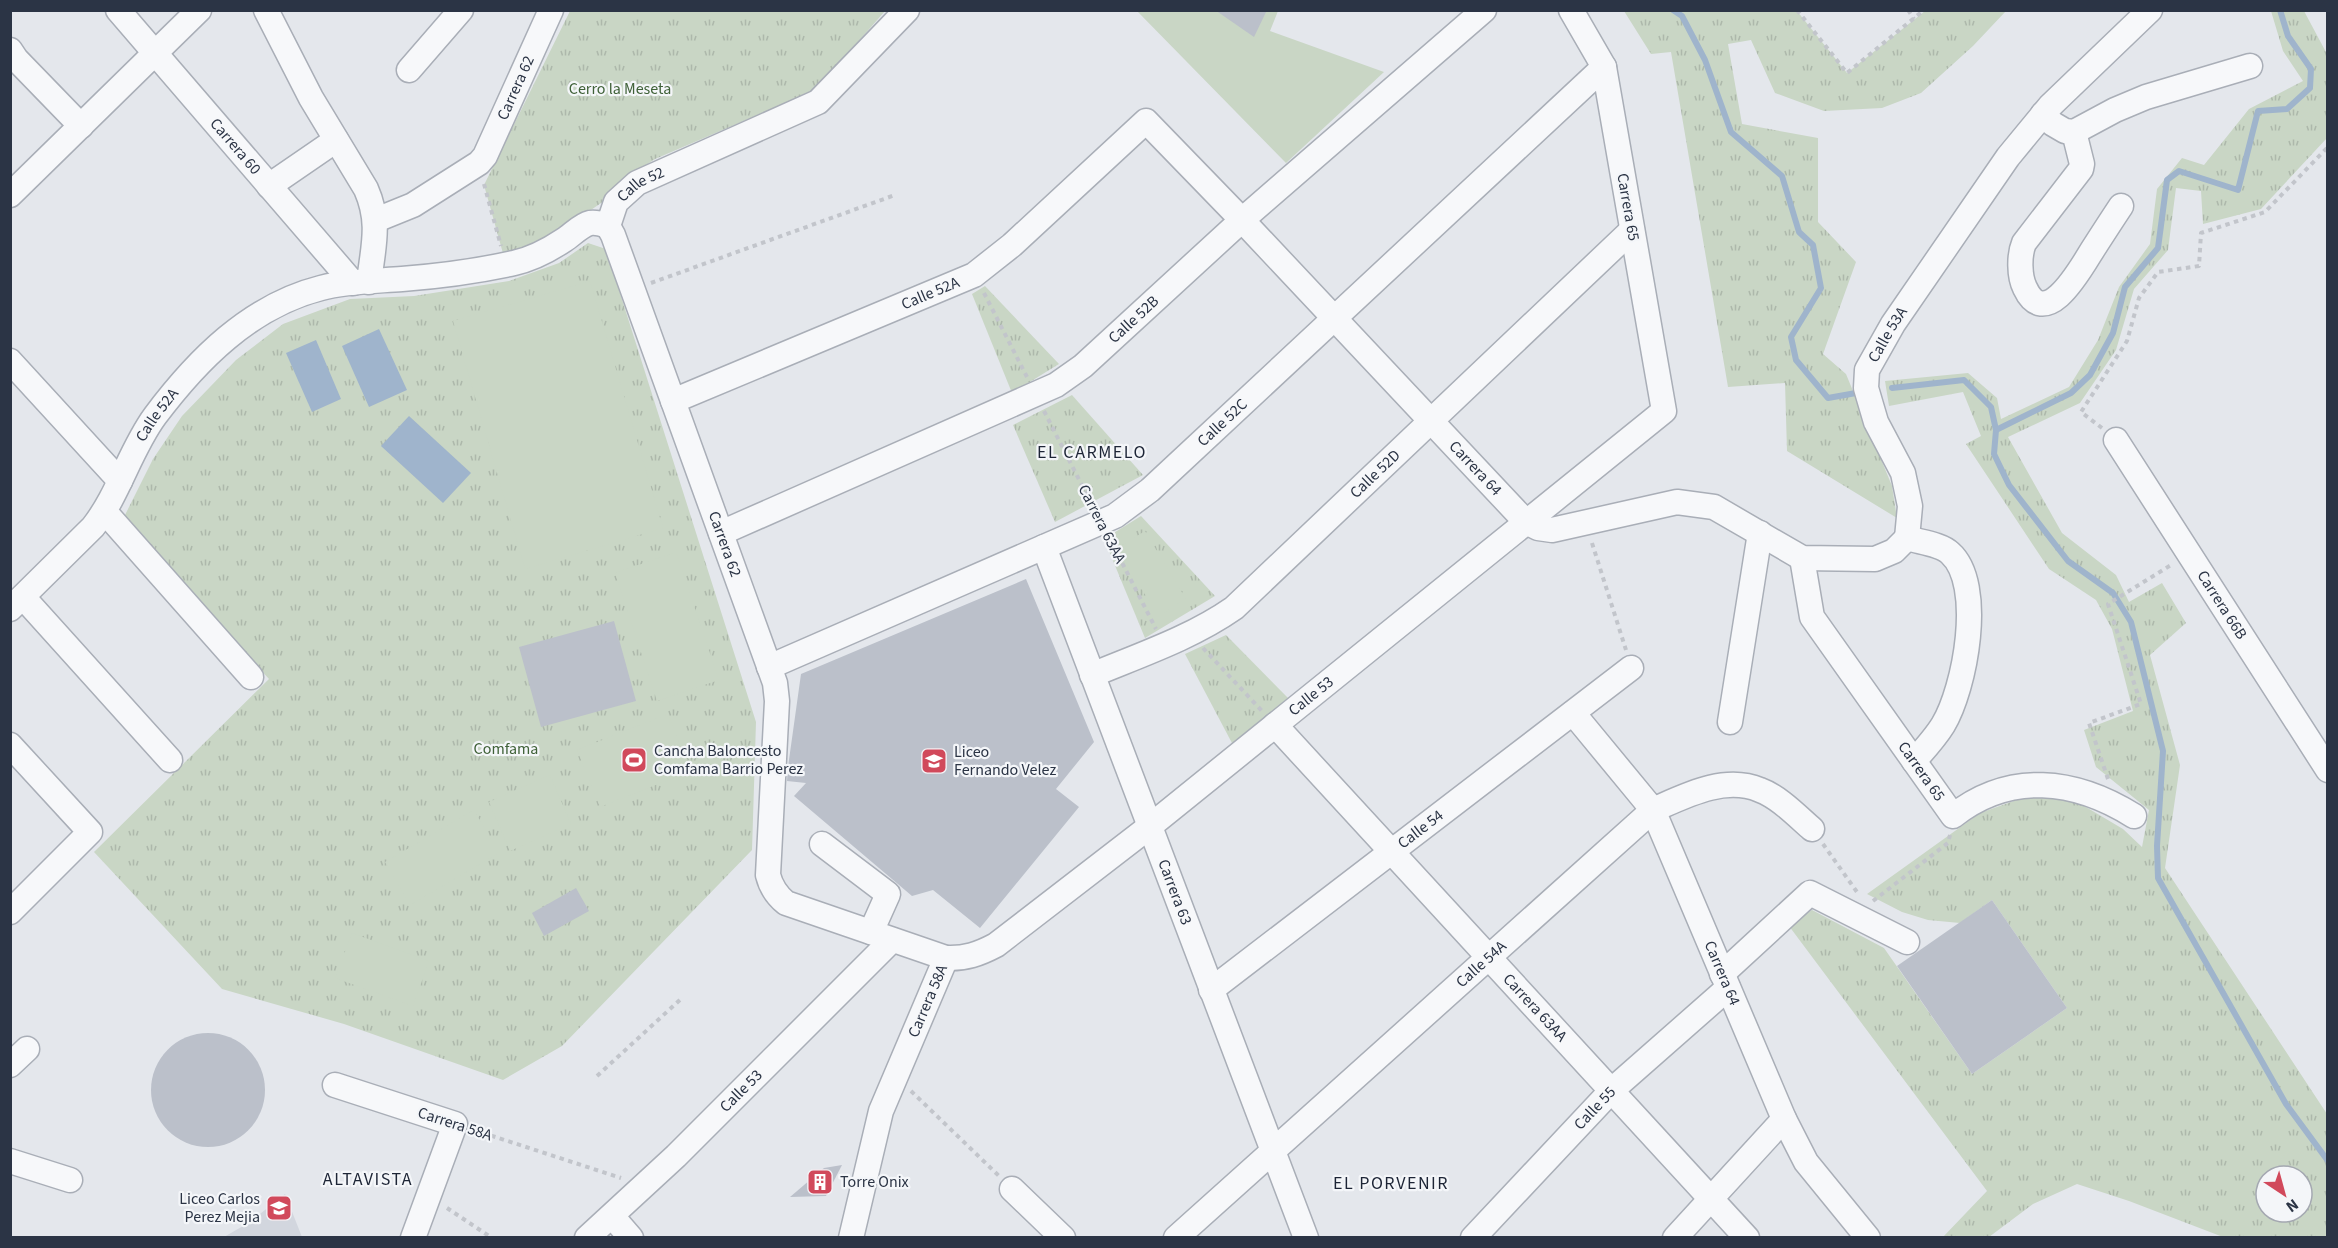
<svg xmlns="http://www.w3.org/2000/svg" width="2338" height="1248" font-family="'Source Sans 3',sans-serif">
  <defs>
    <pattern id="grass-tufts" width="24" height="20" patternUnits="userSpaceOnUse" patternTransform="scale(1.5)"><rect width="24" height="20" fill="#c9d6c5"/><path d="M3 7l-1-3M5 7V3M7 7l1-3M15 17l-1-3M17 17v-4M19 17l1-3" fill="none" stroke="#adb8ab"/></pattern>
  </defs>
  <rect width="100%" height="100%" fill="#e4e7ec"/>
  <polygon fill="#d2d6de" points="285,1194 302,1237 224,1237 250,1222"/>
  <g fill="url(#grass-tufts)" fill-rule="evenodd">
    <polygon points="570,11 885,11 816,90 655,159 626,178 604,201 537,247 504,257 484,185"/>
    <polygon points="1624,11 1797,11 1847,73 1925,11 2006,11 1973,46 1921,93 1882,108 1824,111 1775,93 1751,40 1728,44 1742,124 1818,138 1818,222 1856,262 1823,354 1846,374 1892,486 1897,518 1787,451 1785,383 1728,387 1671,52 1651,54"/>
    <path d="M2271 11H2304L2327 54V138L2261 209 2203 224 2201 191 2176 188 2168 250 2134 289 2116 350 2080 403 2008 437 2062 533 2116 575 2129 602 2162 583 2186 623 2150 655 2180 765 2165 868 2327 1114V1237H2223L2129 1201 2077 1184 2033 1204 1989 1237H1943L1987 1191 1789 926 1812 910 1884 948 1972 1074 2067 1008 1992 900 1960 923 1928 920 1902 912 1867 894 1980 813 2028 796 2069 797 2123 829 2142 847 2149 810 2096 767 2084 730 2133 711 2112 629 2096 600 2049 569 1966 444 1981 436 1963 392 1889 406 1885 381 1968 373 1997 398 2001 419 2069 387 2098 340 2119 287 2150 244 2157 189 2182 158 2204 165 2249 109 2303 81 2283 51ZM2266 1176H2302V1212H2266Z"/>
    <polygon points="588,243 606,249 756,722 752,850 562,1046 503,1080 344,1024 222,989 94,852 269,679 123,519 153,459 182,416 236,360 283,324 350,299 414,296 509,281 559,263"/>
    <polygon points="985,286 1059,364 1012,393 972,294"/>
    <polygon points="1072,395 1143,475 1055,522 1013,425"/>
    <polygon points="1141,516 1215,596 1145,638 1104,539"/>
    <polygon points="1226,635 1288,698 1233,745 1185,654"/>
  </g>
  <g fill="#c9d6c5">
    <polygon points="1137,11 1278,11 1270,31 1384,72 1286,163"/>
    <polygon points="590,281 663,528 525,569 453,321"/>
    <polygon points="1145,531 1186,599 1158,616 1117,548"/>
    <polygon points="676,552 719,680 657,701 615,573"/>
    <polygon points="668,714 691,771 600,807 577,750"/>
    <polygon points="550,775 571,824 510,851 489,802"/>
    <polygon points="474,810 499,853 410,905 385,862"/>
    <polygon points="352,933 429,961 413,1006 335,978"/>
  </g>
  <g fill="#9fb4cc">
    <polygon points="379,329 407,390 369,407 342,346"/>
    <polygon points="316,340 341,399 312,412 286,353"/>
    <polygon points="409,416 471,473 443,503 381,446"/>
  </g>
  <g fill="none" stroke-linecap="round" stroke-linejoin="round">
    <g stroke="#9fb4cc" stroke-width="6">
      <polyline points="1673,10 1682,16 1705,60 1731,132 1782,176 1799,232 1813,245 1821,288 1791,337 1796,360 1828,398 1856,393"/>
      <polyline points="1892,388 1964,380 1991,407 1996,430 1994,454 2009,485 2068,561 2113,593 2131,622 2163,751 2157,846 2158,878 2286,1104 2328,1161"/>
      <polyline points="1996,430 2071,393 2090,375 2113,333 2125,287 2158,248 2167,180 2179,171 2238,190 2258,111 2287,109 2310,88 2311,69 2288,36 2280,10"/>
    </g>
  </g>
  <g fill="#bbc0ca">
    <polygon points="1215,10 1267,10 1254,37"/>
    <polygon points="1026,579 1094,742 1056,789 1079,807 980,928 933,890 912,896 794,796 806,783 787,781 788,767 801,674"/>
    <polygon points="614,621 636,701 541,727 519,647"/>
    <polygon points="576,888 589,911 544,936 532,913"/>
    <polygon points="1992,900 2067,1008 1972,1074 1897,966"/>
    <circle cx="208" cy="1090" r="57"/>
    <polygon points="842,1165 826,1196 790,1197 824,1168"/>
  </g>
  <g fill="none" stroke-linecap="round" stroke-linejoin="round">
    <g stroke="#a9aeb7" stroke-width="27">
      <g id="minor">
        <path id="s1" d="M118 10 353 283"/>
        <path d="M266 10 311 98 366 189C381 223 373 247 369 282"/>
        <polyline points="10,50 16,59 81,126"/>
        <polyline points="409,70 461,10"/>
        <polyline points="2043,114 2053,124 2065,131 2074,132 2115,110 2146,97 2250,66"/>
        <path d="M2074 132 2082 164 2081 169 2024 243C2019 255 2019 276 2025 288 2046 333 2081 268 2093 249 2102 235 2111 221 2121 206"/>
        <polyline points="269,186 336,140"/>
        <polyline points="10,195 199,10"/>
        <path id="s2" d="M376 220 413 205 479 163 485 156 551 10"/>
        <path id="s3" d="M608 226 613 235 775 683 777 701 768 875C771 887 776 895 786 903L946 958C965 959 979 954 996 945L1149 827 1664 411 1604 67 1571 10"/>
        <path id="s4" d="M608 226 616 202 637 183 818 102 907 10"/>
        <polyline points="10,361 120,481"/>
        <path id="s5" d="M673 401 974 275 1012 245 1146 121 1242 220 1526 522 1538 528 1552 530 1677 502 1714 507 1802 558 1875 559 1894 551 1907 538"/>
        <path id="s6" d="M2116 440 2328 770"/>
        <polyline points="105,512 251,677"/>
        <path id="s7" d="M721 533 1056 385 1083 366 1242 220 1484 10"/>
        <path id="s8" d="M1907 538 1910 506 1903 473 1876 422 1866 388 1867 370 1893 324 2008 157 2050 106 2150 10"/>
        <path d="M1907 538C1919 542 1941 544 1950 553 1985 584 1965 689 1943 725 1935 738 1924 750 1914 761"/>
        <path id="s9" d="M1044 547 1306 1238"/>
        <path id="s10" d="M1802 558 1812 617 1953 816C2010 771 2075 779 2134 816"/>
        <polyline points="23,597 170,760"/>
        <path id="s11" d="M10 609 93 527C119 494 130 450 155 416 197 360 250 306 321 288 347 281 375 281 402 279 440 276 478 271 514 263 532 259 549 250 564 240 572 235 581 225 590 223 597 222 602 224 608 226"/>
        <path id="s12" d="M769 667 1115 516 1150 490 1604 67"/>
        <path id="s13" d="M1092 675C1140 655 1191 638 1234 608L1632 230"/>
        <path id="s14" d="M1573 713 1653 810 1784 1119 1806 1162 1868 1238"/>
        <polyline points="1730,722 1760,533"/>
        <path id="s15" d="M1275 725 1747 1238"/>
        <polyline points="10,745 90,832 10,912"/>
        <polyline points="822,844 888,894 871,932"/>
        <polyline points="1722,974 1810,893 1907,942"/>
        <path id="s16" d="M1211 990 1631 668"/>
        <polyline points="10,1065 27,1049"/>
        <polyline points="335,1085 455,1124 413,1238"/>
        <polyline points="10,1161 70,1180"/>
        <polyline points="1012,1189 1063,1238"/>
        <polyline points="612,1216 631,1238"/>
        <path id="s17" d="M587 1238 676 1156 892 940"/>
        <path id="s18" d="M851 1238 881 1111 946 958"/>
        <path id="s19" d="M1176 1238 1653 810C1685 796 1724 775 1760 790 1779 797 1797 816 1812 829"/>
        <path id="s20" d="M1473 1238 1612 1090 1728 988"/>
        <polyline points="1675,1238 1784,1119"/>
      </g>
    </g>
    <g stroke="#c2c5cb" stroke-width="4" stroke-dasharray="4.5 4.5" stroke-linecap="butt">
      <polyline points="1797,10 1847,73 1924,10"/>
      <polyline points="1908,10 1914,19"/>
      <polyline points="484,184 501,246"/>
      <polyline points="651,283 895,195"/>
      <polyline points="984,293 1027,377"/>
      <polyline points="1044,411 1091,503"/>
      <polyline points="2102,428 2081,412 2127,341 2139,298 2158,272 2199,266 2201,233 2265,212 2328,147"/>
      <polyline points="1110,539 1156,629"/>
      <polyline points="1592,543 1626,650"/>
      <polyline points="1203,648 1262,711"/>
      <polyline points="2108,779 2089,723 2141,704 2108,604 2171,565"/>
      <polyline points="1823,844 1857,892"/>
      <polyline points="1873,901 1948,843 1950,835"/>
      <polyline points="597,1076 682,998"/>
      <polyline points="911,1091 999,1176"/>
      <polyline points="474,1130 621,1178"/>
      <polyline points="447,1208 492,1238"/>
    </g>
    <use href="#minor" stroke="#f7f8fa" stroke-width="24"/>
  </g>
  <defs>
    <g id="stadium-square" transform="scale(1.35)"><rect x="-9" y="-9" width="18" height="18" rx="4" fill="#d1495b" stroke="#f4f6f9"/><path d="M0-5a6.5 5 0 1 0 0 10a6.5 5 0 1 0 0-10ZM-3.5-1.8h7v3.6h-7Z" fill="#fff"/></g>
    <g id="school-square" transform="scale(1.35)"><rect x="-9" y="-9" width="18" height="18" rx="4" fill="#d1495b" stroke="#f4f6f9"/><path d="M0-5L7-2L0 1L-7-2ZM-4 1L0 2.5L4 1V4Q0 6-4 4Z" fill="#fff"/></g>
    <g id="building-square" transform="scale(1.35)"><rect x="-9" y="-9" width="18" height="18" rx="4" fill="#d1495b" stroke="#f4f6f9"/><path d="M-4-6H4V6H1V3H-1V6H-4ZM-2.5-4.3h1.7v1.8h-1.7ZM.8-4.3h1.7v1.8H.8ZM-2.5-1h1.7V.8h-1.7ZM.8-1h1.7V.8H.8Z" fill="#fff"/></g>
  </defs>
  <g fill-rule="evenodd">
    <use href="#stadium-square" x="634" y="760"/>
    <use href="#school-square" x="934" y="761"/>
    <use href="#building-square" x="820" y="1182"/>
    <use href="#school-square" x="279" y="1208"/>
  </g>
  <g text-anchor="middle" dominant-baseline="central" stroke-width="4.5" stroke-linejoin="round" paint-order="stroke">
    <g font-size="16" fill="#2b3445" stroke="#f4f6f9">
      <text stroke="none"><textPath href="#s2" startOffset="202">Carrera 62</textPath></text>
      <text stroke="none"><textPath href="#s1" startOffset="180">Carrera 60</textPath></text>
      <text stroke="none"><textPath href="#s4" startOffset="56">Calle 52</textPath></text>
      <text transform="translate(1628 207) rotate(80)">Carrera 65</text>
      <text stroke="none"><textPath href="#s5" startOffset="279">Calle 52A</textPath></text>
      <text stroke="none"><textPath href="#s7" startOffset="468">Calle 52B</textPath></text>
      <text stroke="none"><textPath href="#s8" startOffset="218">Calle 53A</textPath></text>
      <text stroke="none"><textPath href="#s11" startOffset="246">Calle 52A</textPath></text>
      <text stroke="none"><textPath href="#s12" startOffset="520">Calle 52C</textPath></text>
      <text stroke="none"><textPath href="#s5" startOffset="1036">Carrera 64</textPath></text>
      <text stroke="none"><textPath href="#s13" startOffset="352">Calle 52D</textPath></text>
      <text transform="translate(1102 524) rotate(63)">Carrera 63AA</text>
      <text stroke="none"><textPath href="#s3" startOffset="339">Carrera 62</textPath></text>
      <text stroke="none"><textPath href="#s6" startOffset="196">Carrera 66B</textPath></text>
      <text stroke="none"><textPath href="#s3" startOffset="1336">Calle 53</textPath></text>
      <text stroke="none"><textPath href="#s10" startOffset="249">Carrera 65</textPath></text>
      <text stroke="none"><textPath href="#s16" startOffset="264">Calle 54</textPath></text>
      <text stroke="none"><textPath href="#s9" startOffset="369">Carrera 63</textPath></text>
      <text stroke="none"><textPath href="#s19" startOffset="410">Calle 54A</textPath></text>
      <text stroke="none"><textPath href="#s14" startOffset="303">Carrera 64</textPath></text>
      <text stroke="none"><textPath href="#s18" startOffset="250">Carrera 58A</textPath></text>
      <text stroke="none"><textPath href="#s15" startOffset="384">Carrera 63AA</textPath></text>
      <text stroke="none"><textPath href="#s17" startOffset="213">Calle 53</textPath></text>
      <text stroke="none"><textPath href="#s20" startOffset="178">Calle 55</textPath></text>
      <text transform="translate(455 1124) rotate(18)">Carrera 58A</text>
    </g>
    <g font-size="16" fill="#3f6138" stroke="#f4f6f9">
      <text x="620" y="89">Cerro la Meseta</text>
      <text x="506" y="749">Comfama</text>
    </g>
    <g font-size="16" fill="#2b3445" stroke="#f4f6f9" text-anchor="start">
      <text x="654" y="751">Cancha Baloncesto<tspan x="654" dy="18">Comfama Barrio Perez</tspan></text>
      <text x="954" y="752">Liceo<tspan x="954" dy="18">Fernando Velez</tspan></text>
      <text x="840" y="1182">Torre Onix</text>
      <text x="260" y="1199" text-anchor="end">Liceo Carlos<tspan x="260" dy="18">Perez Mejia</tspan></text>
    </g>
    <g font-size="18" letter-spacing="1.5" fill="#1d2536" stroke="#f4f6f9">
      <text x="1092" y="452">EL CARMELO</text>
      <text x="368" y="1179">ALTAVISTA</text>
      <text x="1391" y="1183">EL PORVENIR</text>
    </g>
  </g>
  <rect width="2338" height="1248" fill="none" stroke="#2b3445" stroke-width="24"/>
  <g transform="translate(2284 1194) rotate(144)"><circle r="28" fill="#f4f6f9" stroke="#a4a8b1" stroke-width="1.5"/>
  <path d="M0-4.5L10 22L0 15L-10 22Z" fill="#d1495b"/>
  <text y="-9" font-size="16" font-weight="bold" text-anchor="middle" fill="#2b3445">N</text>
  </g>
</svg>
